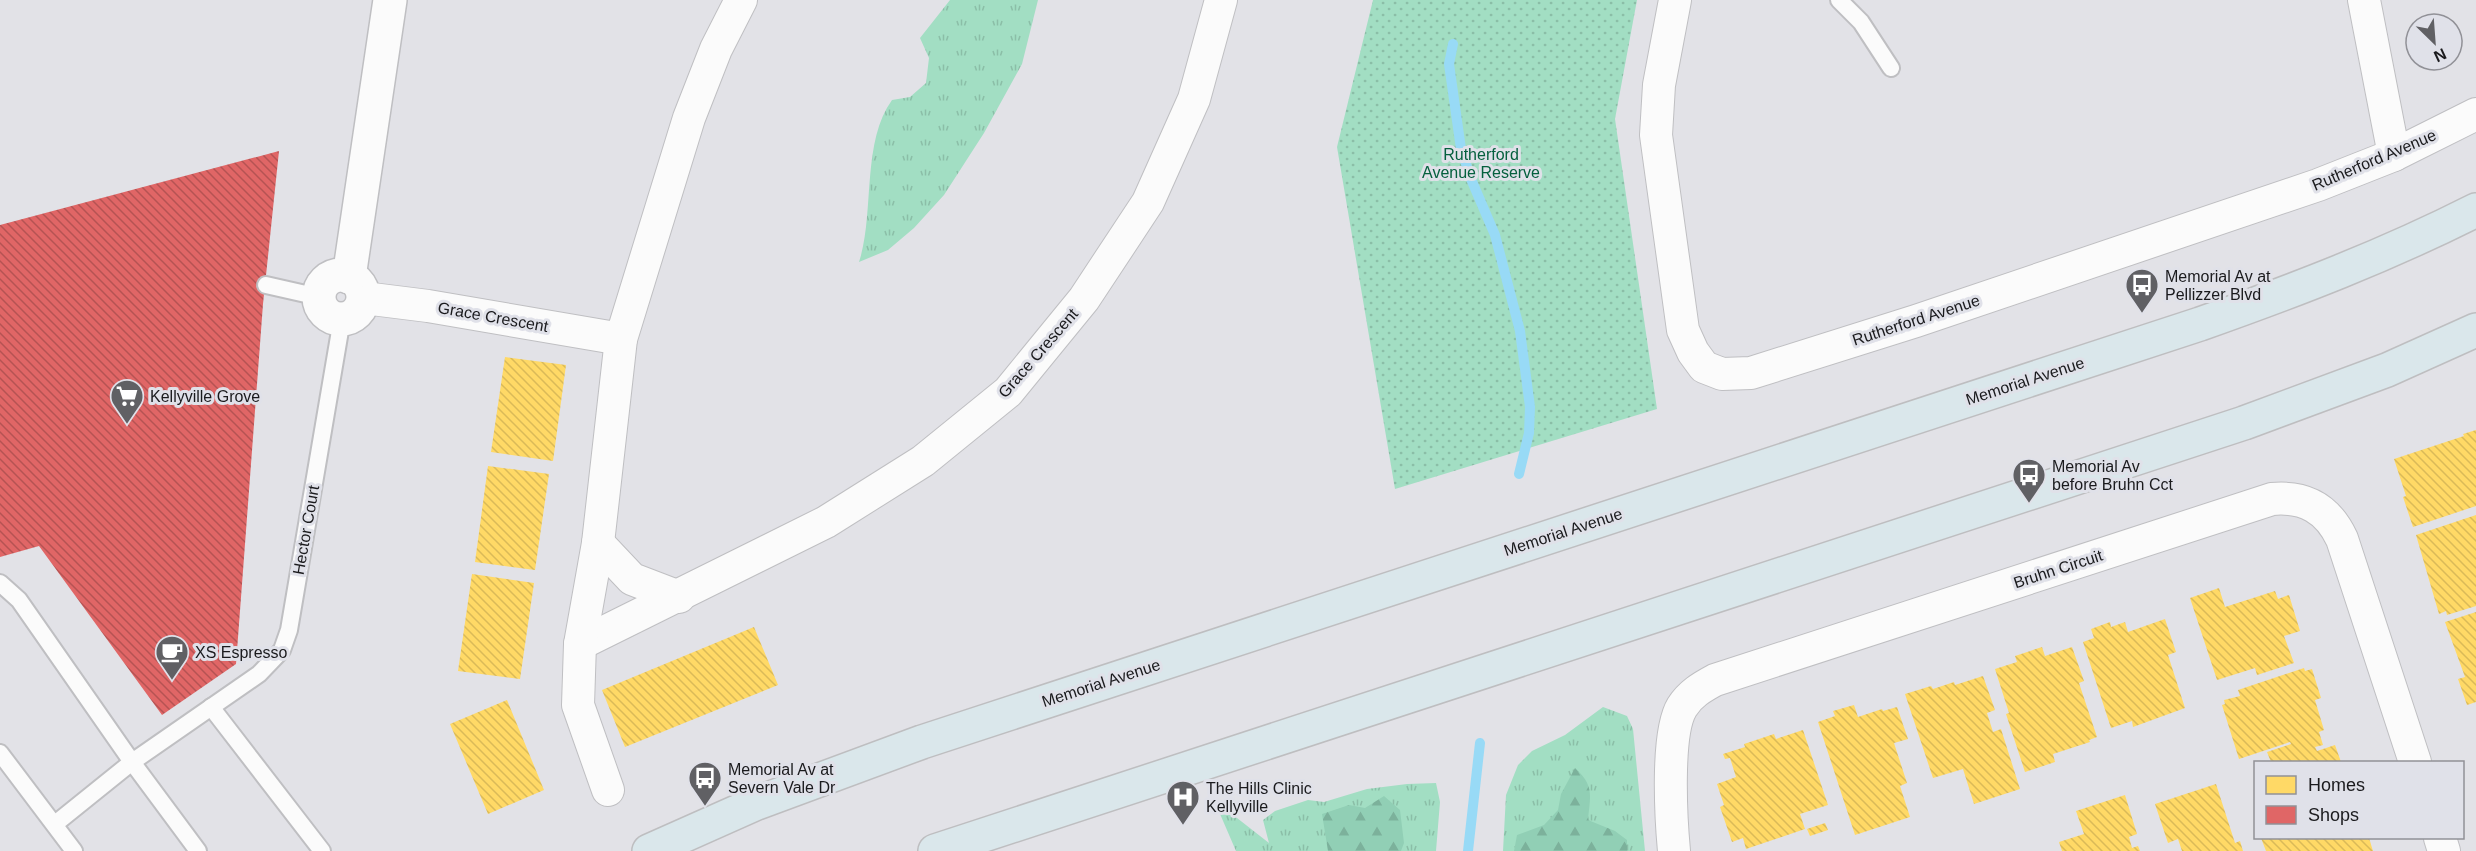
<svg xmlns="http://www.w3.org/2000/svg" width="2476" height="851" font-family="Helvetica,sans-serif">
  <defs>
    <pattern id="grass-tufts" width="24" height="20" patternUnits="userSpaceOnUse" patternTransform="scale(1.5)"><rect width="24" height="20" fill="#a2dec3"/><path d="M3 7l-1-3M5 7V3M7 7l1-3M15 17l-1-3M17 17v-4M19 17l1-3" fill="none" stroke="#8bbea7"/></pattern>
    <pattern id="forest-firs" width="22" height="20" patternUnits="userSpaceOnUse" patternTransform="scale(1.5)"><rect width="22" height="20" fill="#91cfb5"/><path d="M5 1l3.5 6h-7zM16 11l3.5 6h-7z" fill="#7cb19b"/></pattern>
    <pattern id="park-dots" width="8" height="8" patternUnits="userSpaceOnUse" patternTransform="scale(1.5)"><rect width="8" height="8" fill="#a2dec3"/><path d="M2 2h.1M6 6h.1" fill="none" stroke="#8bbea7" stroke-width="1.8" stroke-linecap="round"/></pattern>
    <pattern id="homes-back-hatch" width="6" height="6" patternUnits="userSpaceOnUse" patternTransform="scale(1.5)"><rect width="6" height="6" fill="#ffd966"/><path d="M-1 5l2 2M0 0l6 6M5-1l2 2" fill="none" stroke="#daba58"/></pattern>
    <pattern id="shops-back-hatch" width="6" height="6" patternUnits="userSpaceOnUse" patternTransform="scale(1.5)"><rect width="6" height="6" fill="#e06666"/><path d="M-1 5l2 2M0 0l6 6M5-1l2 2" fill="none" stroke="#b55353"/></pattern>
  </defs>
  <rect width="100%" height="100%" fill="#e2e2e7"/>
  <g fill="url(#grass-tufts)">
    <path d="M950 0H1038L1022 64 984 133 944 195 914 228 888 250 859 262C875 214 861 143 892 100L910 97 926 83 929 58 920 38Z"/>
    <polygon points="1603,707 1627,716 1633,729 1645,851 1503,851 1506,795 1518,765 1532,751 1565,735"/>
    <polygon points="1436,783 1440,802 1436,851 1236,851 1214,800 1269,843 1263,820 1275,811 1308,800 1324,802 1367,789 1407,784"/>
  </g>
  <g fill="url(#forest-firs)">
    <path d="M1575 768C1595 786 1590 796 1588 820L1615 831 1627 840V851H1514L1517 835 1544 825 1558 810 1561 794Z"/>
    <polygon points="1384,796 1400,810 1404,843 1401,851 1328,851 1322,814 1349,805 1365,808"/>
  </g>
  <polygon fill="url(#park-dots)" points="1373,0 1637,0 1615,119 1657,409 1395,489 1337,147"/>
  <g fill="url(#homes-back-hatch)">
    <polygon points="505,357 566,365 553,461 491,452"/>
    <polygon points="2476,430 2476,506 2413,527 2403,497 2406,496 2394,459 2464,436 2463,434"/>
    <polygon points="488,466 549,474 535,570 475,562"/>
    <polygon points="2476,515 2476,606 2447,615 2446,611 2439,614 2416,535"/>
    <polygon points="472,574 534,583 520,679 458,671"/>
    <polygon points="2219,588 2225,607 2275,591 2278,599 2289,595 2300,631 2284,636 2294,663 2257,675 2255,668 2217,680 2190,598"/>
    <polygon points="2476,612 2476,702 2467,705 2458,679 2465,677 2445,622"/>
    <polygon points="2165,619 2176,652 2168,655 2185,708 2133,727 2132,721 2111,728 2083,642 2094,638 2091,629 2110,622 2111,627 2125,622 2128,632"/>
    <polygon points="754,627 778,685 625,747 602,690"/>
    <polygon points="2042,647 2045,656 2072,647 2084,681 2079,683 2097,737 2089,740 2090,742 2053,754 2055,762 2025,772 2006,714 2009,713 1995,669 2017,662 2015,656"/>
    <polygon points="2304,668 2305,671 2312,669 2321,698 2315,700 2324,730 2319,732 2323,745 2315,747 2317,751 2335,745 2341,762 2271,762 2267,752 2291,744 2290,742 2239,759 2222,705 2225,704 2224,700 2240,696 2238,690"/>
    <polygon points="1983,676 1995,710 1987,713 1993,732 2001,729 2020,789 1974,804 1963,769 1933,778 1905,694 1931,686 1933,689 1954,682 1955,685"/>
    <polygon points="507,700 544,790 488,814 450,724"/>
    <polygon points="1854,705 1858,717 1882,709 1883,711 1897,707 1908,739 1894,743 1907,783 1900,786 1910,817 1855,835 1818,722 1835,716 1833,711"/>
    <polygon points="1803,730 1828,805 1800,814 1805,829 1746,849 1743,838 1732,842 1720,807 1724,805 1717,784 1736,777 1730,758 1725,759 1723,754 1745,747 1744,744 1774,734 1776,739"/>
    <polygon points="2216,784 2235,843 2240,841 2243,851 2182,851 2178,839 2168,843 2155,804"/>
    <polygon points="2125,795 2137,834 2129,837 2132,848 2138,846 2140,851 2062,851 2059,842 2084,834 2076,811"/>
    <polygon points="1825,823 1828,830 1810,836 1807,829"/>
    <polygon points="2261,838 2369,838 2373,851 2266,851"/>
  </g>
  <polygon fill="url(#shops-back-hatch)" points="279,151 263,304 236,664 162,715 39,546 0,557 0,225"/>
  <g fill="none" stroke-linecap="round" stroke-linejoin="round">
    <g stroke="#98daf6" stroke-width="10">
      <polyline points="1453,44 1449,64 1461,149 1471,179 1495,235 1520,331 1530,407 1529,433 1519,474"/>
      <polyline points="1468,851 1480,743"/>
    </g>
    <g stroke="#bfbfc2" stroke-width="20">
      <g id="service">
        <polyline points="1839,0 1861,22 1891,68"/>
        <polyline points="266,285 319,297"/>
        <polyline points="0,583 19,600 132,762 198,851"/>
        <polyline points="211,707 322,851"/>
        <polyline points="0,753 74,851"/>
        <polyline points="55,824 132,762 259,674 282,650 289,630 342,319"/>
      </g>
    </g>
    <g stroke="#bfbfc2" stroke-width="34">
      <g id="minor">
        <polyline points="1675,0 1659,85 1656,135 1683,330 1693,352 1704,367 1722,374 1751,373 1916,321 2318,185 2394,155 2476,114"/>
        <polyline points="2364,0 2394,155"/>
        <polyline points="364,298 428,306 621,339 689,118 716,49 741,0"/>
        <polyline points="598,543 632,579 679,597"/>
        <polyline points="580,644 826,522 923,461 1008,392 1084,299 1148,202 1194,99 1221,0"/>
        <polyline points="608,790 578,705 580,644 598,543 621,339"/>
        <polyline points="2440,838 2444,851"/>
        <path d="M1674 851C1671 819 1666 733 1682 707 1690 694 1702 687 1715 680L2272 499C2305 496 2328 509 2342 539L2415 762"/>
      </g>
    </g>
    <g stroke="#bfbfc2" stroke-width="36">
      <g id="tertiary">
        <circle cx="341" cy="297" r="22"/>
        <polyline points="349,277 390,0"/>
      </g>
    </g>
    <g stroke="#bebec0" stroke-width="36">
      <g id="primary">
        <path d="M649 851 757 803 922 742 2200 324C2296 290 2385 256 2476 210"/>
        <polyline points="935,851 2244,423 2387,370 2476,330"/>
      </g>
    </g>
    <use href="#service" stroke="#fbfbfb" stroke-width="16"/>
    <use href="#minor" stroke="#fbfbfb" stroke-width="32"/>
    <use href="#tertiary" stroke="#fbfbfb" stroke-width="33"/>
    <use href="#primary" stroke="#dae7eb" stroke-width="33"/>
  </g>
  <defs>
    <g id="bus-pin" transform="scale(1.725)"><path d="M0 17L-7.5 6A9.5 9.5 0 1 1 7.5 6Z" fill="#606064" stroke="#e0e1e9"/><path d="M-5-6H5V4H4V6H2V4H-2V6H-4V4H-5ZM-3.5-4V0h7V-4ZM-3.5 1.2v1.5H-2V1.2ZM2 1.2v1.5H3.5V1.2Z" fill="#fff"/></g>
    <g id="supermarket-pin" transform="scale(1.725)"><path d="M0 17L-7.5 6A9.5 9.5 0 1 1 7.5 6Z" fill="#606064" stroke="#e0e1e9"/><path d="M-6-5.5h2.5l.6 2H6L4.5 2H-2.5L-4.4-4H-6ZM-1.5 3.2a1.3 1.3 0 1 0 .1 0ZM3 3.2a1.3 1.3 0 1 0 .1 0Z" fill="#fff"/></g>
    <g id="cafe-pin" transform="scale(1.725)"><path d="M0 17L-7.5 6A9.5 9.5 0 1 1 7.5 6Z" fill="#606064" stroke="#e0e1e9"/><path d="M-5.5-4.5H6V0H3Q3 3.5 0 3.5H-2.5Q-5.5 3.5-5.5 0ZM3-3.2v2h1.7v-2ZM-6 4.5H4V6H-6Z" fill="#fff"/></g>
    <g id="hospital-pin" transform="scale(1.725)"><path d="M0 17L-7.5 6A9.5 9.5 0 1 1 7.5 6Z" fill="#606064" stroke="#e0e1e9"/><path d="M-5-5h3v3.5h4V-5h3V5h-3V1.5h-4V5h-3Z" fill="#fff"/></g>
  </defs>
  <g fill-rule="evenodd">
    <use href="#bus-pin" x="2142" y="285"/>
    <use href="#supermarket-pin" x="127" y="396"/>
    <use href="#bus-pin" x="2029" y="475"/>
    <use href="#cafe-pin" x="172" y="652"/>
    <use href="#bus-pin" x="705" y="778"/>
    <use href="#hospital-pin" x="1183" y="797"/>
  </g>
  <g text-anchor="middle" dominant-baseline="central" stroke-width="6" stroke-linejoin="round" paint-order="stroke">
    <g font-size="16" fill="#05603e" stroke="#e0e1e9">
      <text x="1481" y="154">Rutherford<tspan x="1481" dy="18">Avenue Reserve</tspan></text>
    </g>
    <g font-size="16" fill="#1a1a1d" stroke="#e0e1e9">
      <text transform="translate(2374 160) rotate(-23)">Rutherford Avenue</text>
      <text transform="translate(493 317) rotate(10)">Grace Crescent</text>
      <text transform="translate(1916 320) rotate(-18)">Rutherford Avenue</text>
      <text transform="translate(1038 353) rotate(-49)">Grace Crescent</text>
      <text transform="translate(2025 381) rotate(-18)">Memorial Avenue</text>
      <text transform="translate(306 530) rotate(-80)">Hector Court</text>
      <text transform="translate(1563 532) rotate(-18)">Memorial Avenue</text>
      <text transform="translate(2058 569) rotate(-18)">Bruhn Circuit</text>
      <text transform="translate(1101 683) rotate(-18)">Memorial Avenue</text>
    </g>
    <g font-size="16" fill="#1a1a1d" stroke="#e0e1e9" text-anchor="start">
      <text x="2165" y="276">Memorial Av at<tspan x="2165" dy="18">Pellizzer Blvd</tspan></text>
      <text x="150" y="396">Kellyville Grove</text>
      <text x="2052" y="466">Memorial Av<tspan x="2052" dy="18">before Bruhn Cct</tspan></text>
      <text x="195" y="652">XS Espresso</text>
      <text x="728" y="769">Memorial Av at<tspan x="728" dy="18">Severn Vale Dr</tspan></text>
      <text x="1206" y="788">The Hills Clinic<tspan x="1206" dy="18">Kellyville</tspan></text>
    </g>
  </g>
  <rect x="2254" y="761" width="210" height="78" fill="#e0e1e9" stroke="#919197" stroke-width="1.5"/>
  <rect x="2266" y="776" width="30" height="18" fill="#ffd966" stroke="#919197" stroke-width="1.5"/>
  <text x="2308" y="791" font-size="18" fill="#1a1a1d">Homes</text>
  <rect x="2266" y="806" width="30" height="18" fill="#e06666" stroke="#919197" stroke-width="1.5"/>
  <text x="2308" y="821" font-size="18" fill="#1a1a1d">Shops</text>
  <g transform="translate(2434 42) rotate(155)"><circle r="28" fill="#e0e1e9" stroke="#919197" stroke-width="1.5"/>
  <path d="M0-4.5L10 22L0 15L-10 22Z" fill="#606064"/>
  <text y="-9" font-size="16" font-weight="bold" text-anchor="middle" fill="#1a1a1d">N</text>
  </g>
</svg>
